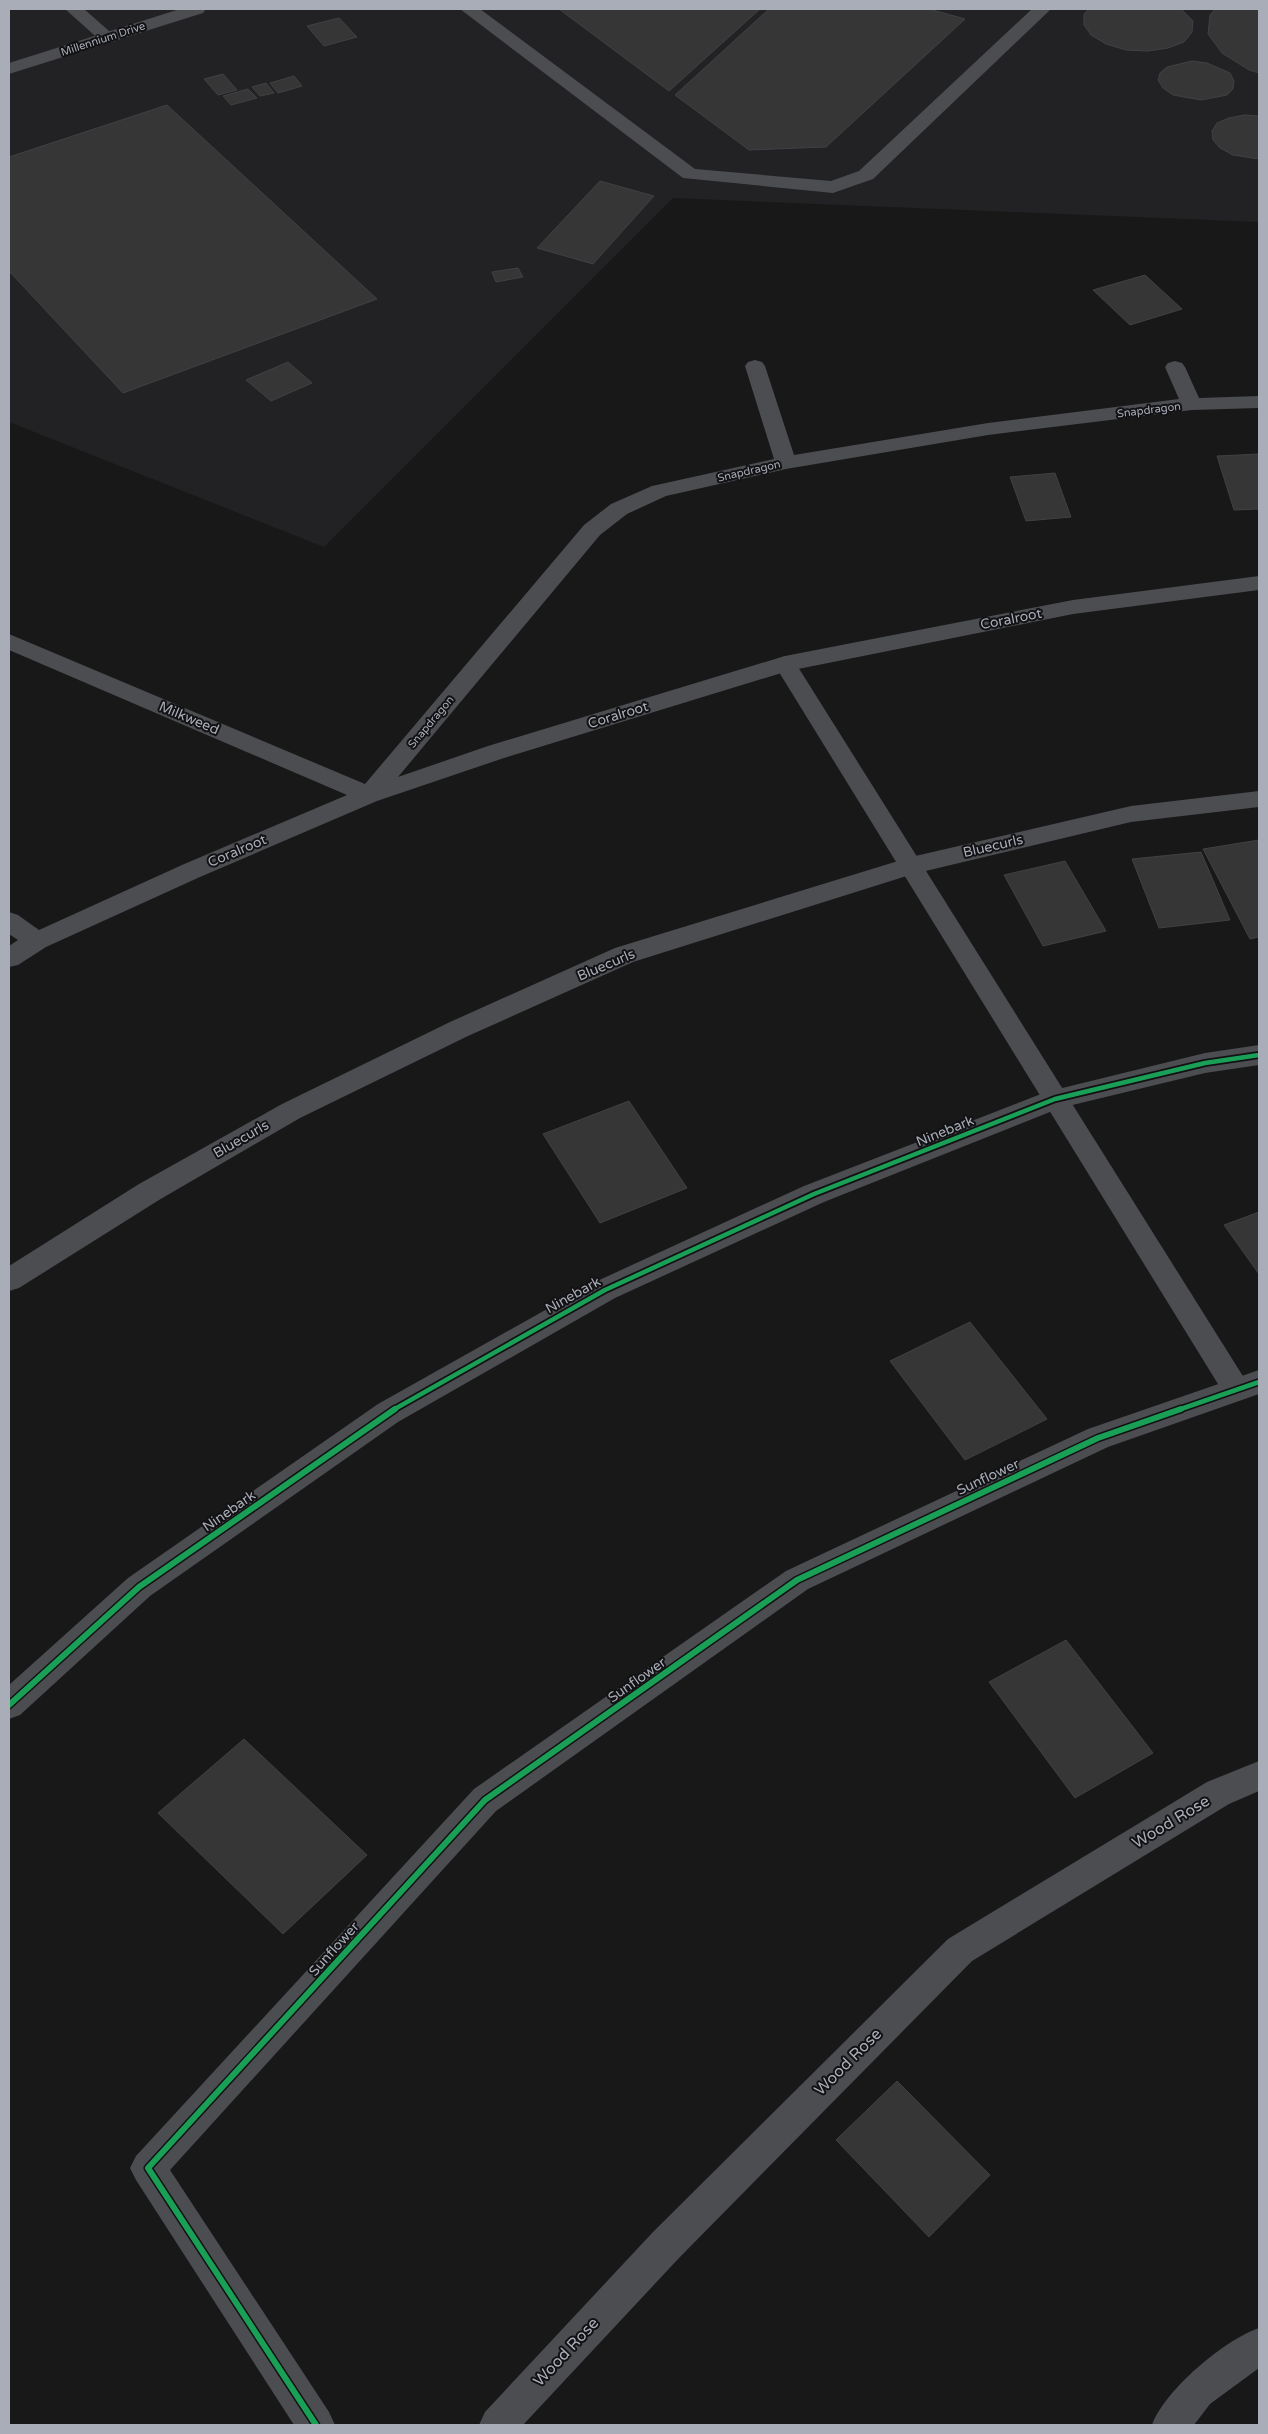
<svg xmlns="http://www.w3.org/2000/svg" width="1268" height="2434" font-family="'Varela Round',sans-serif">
  <rect width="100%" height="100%" fill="#181818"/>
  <polygon fill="#222224" points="11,9 1259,9 1259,222 673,198 324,547 9,422 9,11"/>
  <g fill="#363637" stroke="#404144">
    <polygon points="559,9 760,9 669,91"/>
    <polygon points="769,9 929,9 965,19 826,147 749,150 675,95"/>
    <polygon points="1089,9 1181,9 1193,21 1192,32 1184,42 1168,48 1148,51 1126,50 1106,44 1091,35 1084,25 1084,14"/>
    <polygon points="1215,9 1259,9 1259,73 1249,70 1222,53 1208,34 1210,15"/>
    <polygon points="339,18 357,37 324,46 307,26"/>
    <polygon points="1192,61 1207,63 1230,73 1234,81 1233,89 1227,95 1201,100 1173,95 1163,88 1158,80 1160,73 1167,67"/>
    <polygon points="223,74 237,90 218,95 204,79"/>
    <polygon points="294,76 302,86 278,93 270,83"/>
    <polygon points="266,83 274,93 260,96 252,87"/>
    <polygon points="248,89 257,98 231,105 223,96"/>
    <polygon points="167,105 377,299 123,393 9,271 9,157"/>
    <polygon points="1244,115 1259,116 1259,159 1233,155 1220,148 1213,140 1212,131 1217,123 1229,118"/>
    <polygon points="600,181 654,196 593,264 537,248"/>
    <polygon points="518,268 523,277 496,282 492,272"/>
    <polygon points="1145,275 1182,309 1130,325 1093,290"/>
    <polygon points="288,362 312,383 271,401 246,380"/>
    <polygon points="1259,454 1259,509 1234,510 1217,456"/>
    <polygon points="1055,473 1071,517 1026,521 1010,477"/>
    <polygon points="1259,840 1259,937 1250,939 1203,849"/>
    <polygon points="1201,852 1230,920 1159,928 1132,859"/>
    <polygon points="1065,861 1106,931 1043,946 1004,875"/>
    <polygon points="629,1101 687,1188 600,1223 543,1134"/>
    <polygon points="1259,1212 1259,1274 1224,1225"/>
    <polygon points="970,1322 1047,1419 965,1460 890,1361"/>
    <polygon points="1066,1640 1153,1753 1075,1798 989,1682"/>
    <polygon points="244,1739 367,1855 283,1934 158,1813"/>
    <polygon points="897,2081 990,2175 929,2237 836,2140"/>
  </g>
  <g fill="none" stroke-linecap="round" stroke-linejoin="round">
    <g fill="#4c4d51" fill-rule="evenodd">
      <polygon points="65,9 84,9 117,38 114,42 102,42"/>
      <polygon points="785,656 793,659 1246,1381 1250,1389 1246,1397 1236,1401 1226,1397 774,664 777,659"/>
    </g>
    <g fill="#4c4d51" fill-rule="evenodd">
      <polygon points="180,9 206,9 203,13 9,74 9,63"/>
      <polygon points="460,9 480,9 695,169 831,181 859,171 1032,9 1051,9 873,179 833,193 683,178"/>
      <polygon points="755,360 762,362 765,366 794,455 988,423 1179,399 1165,367 1168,363 1175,361 1182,363 1185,367 1199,398 1259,396 1259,408 1192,410 988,435 786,469 666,496 627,514 600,535 398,777 488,746 785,656 1073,600 1259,576 1259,590 1073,614 788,671 504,758 377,801 200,877 46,947 18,965 9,967 9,946 18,940 9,934 9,912 18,915 39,930 182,865 347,795 9,650 9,634 365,784 584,525 611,504 652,486 774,459 745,366 748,362"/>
      <polygon points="1259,791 1259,807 1131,822 913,874 633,962 468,1036 300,1118 159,1200 19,1288 9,1291 9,1266 139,1184 282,1104 450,1022 615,948 911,857 1131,806"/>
      <polygon points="1259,1045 1259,1065 1205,1073 1060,1108 824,1202 615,1298 398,1422 150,1596 20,1715 9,1719 9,1685 128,1578 378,1404 595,1282 804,1186 1046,1092 1205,1053"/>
      <polygon points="1259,1370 1259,1394 1108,1447 808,1589 496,1811 170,2170 329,2412 335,2425 294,2425 136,2180 130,2168 136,2156 474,1789 786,1571 1088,1429"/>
      <polygon points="1259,1761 1259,1791 1229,1804 972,1961 679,2258 523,2425 479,2425 485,2412 653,2232 948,1939 1207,1782"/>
      <path d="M1259 2328V2368L1210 2404 1194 2425H1152C1165 2390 1224 2340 1259 2328Z"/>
    </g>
    <g stroke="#121214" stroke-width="8">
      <g id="cycleway-far1">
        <polyline points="393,1410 605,1290 814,1194 1055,1099 1205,1063 1259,1055"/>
        <polyline points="1178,1410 1259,1382"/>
      </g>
    </g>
    <g stroke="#121214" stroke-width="9">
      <g id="cycleway">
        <polyline points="9,1705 139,1587 395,1409"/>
        <polyline points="316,2425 148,2168 485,1800 797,1580 1098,1438 1181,1409"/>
      </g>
    </g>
    <use href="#cycleway-far1" stroke="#1a9f57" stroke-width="4.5"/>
    <use href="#cycleway" stroke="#1a9f57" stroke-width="6"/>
  </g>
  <g text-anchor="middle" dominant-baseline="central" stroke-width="4" stroke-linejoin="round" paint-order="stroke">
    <g font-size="11" fill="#a9adb8" stroke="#121214">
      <text transform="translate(103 39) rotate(-18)">Millennium Drive</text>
      <text transform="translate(1149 410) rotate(-7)">Snapdragon</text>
      <text transform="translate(749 471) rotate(-13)">Snapdragon</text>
      <text transform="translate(431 722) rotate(-50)">Snapdragon</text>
    </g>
    <g font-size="14" fill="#a9adb8" stroke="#121214">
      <text transform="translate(1011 619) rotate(-11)">Coralroot</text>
      <text transform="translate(618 715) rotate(-17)">Coralroot</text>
      <text transform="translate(189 718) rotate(23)">Milkweed</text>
      <text transform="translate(993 846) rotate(-13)">Bluecurls</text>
      <text transform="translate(237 851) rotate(-23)">Coralroot</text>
      <text transform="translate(606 965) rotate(-23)">Bluecurls</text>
      <text transform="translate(945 1131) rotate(-22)">Ninebark</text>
      <text transform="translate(241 1139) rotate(-30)">Bluecurls</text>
      <text transform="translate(573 1295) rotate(-29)">Ninebark</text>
      <text transform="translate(988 1477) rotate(-25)">Sunflower</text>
      <text transform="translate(229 1511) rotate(-35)">Ninebark</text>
      <text transform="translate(637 1680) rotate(-35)">Sunflower</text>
      <text transform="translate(334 1949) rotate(-48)">Sunflower</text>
    </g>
    <g font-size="16" fill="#a9adb8" stroke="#121214">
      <text transform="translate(1171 1822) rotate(-31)">Wood Rose</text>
      <text transform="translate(848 2062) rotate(-45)">Wood Rose</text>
      <text transform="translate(566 2352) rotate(-47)">Wood Rose</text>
    </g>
  </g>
  <rect width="1268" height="2434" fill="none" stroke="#a9adb8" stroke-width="20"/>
</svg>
